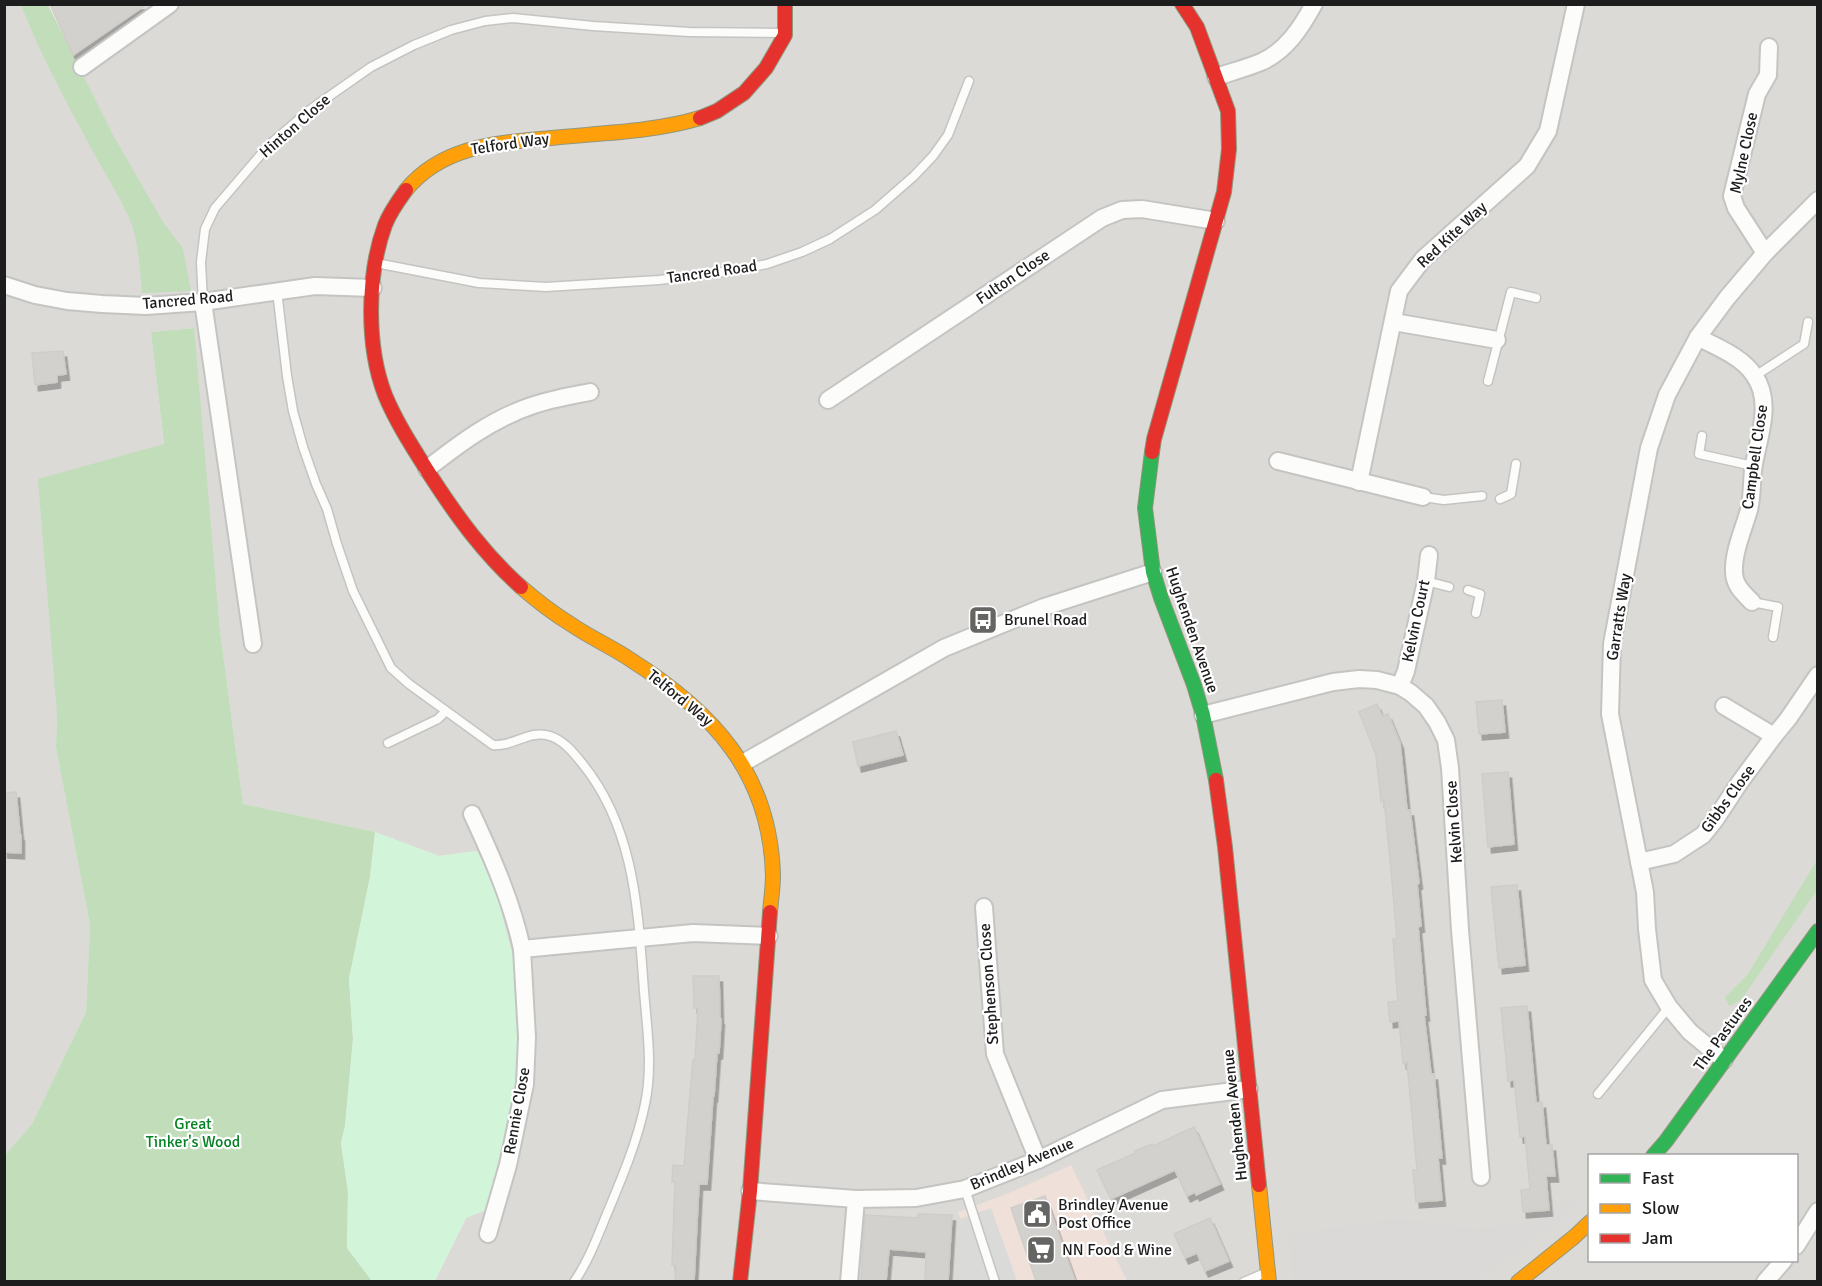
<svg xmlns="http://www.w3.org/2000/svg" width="1822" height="1286" font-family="Signika,sans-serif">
  <defs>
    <filter id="shadow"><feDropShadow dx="3.5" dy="6" stdDeviation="0" flood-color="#0004"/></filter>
  </defs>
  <rect width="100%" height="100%" fill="#ecebe6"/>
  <path fill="#dbdad7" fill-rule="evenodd" d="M149 4 1817 5V1281H435L466 1218 476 851 439 856 375 832 243 804 220 631 193 328 151 332 164 444 57 714 56 748 90 925 86 1012 32 1124 5 1155V5H48L72 53ZM1590 1156H1796V1260H1590Z"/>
  <polygon fill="#efe0da" points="1071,1165 1127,1281 965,1281 952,1245 967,1239 958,1212 1007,1194"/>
  <polygon fill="#dad9d7" points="1569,1199 1579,1205 1569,1214 1476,1281 1293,1281 1289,1235 1383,1220 1403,1219 1475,1229 1542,1221"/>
  <g fill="#c1ddb9">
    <path d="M21 5H48L113 135 163 222 183 249 191 291 142 293C140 270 139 247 132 225 121 197 103 171 89 144 64 98 40 53 21 5Z"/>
    <polygon points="194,328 220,631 243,804 375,832 370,877 349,979 353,1039 345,1126 341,1143 348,1192 347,1248 372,1281 5,1282 5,1155 32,1124 86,1012 90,925 56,748 57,714 38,479 164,444 151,332"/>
    <polygon points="1817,860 1817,890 1741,1000 1729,1006 1725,997 1748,974"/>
  </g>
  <polygon fill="#d2f4d8" points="375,832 439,856 477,851 494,884 513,956 520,1068 487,1210 466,1218 435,1281 372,1281 347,1248 348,1192 341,1143 345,1126 353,1039 349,979 370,877"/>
  <polygon fill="#dadad8" points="991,1208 1017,1281 965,1281 952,1245 967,1239 960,1219"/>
  <g fill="#d3d1cd" stroke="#cfcdc7" stroke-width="1.5" filter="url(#shadow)">
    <polygon points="50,4 147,4 73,55"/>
    <polygon points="63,351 66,374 57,375 57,382 35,385 32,353"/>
    <polygon points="1502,700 1505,732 1479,734 1476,702"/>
    <polygon points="1377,704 1382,716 1388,714 1400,743 1407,810 1410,810 1419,883 1417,884 1421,926 1418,927 1426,1015 1424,1015 1431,1074 1434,1074 1442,1158 1438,1158 1442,1200 1416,1202 1413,1170 1417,1170 1407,1062 1403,1063 1399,1021 1390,1022 1388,1002 1398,1001 1393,939 1397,939 1391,870 1384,800 1381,801 1376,755 1359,712"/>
    <polygon points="896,731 903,755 858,766 853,742"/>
    <polygon points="1508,772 1514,844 1488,847 1482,774"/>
    <polygon points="16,792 20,834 21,835 21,853 4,852 4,793"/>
    <polygon points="1517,885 1525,965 1499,968 1491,887"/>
    <polygon points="693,976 719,976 720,1018 721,1019 719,1053 717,1053 714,1096 713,1096 707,1184 699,1184 694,1281 675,1281 676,1265 672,1265 675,1182 672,1182 673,1165 684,1166 689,1105 693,1060 695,1060 698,1008 694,1008"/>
    <polygon points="1527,1006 1536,1103 1542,1102 1546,1145 1552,1145 1555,1176 1546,1176 1549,1210 1523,1212 1521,1190 1530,1189 1525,1136 1520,1137 1514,1080 1508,1081 1501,1008"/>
    <polygon points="1194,1127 1220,1184 1196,1195 1195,1192 1187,1196 1175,1170 1111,1199 1097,1170 1136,1153 1135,1151 1152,1144 1153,1146"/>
    <polygon points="1045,1196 1075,1281 1036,1281 1011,1208"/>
    <polygon points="918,1214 952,1215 948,1281 925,1281 926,1252 889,1249 886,1281 861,1281 865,1215 918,1218"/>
    <polygon points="1210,1218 1229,1261 1205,1271 1197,1253 1185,1258 1174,1234"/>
  </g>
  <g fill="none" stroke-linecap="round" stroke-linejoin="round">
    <g stroke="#c4c4c2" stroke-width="11">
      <g id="lane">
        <polyline points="376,263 479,283 546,287 659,280 731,271 767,264 802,252 830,239 875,210 914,176 933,156 948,135 969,81"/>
        <path d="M277 291 287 376 293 411 303 447 316 484 327 509 337 544 353 591 391 668 409 684 493 745C513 747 530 729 550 736 563 740 573 752 581 762 635 827 638 911 644 991 647 1028 653 1067 645 1104 637 1143 621 1180 606 1216 597 1238 588 1262 574 1282"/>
        <polyline points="203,302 201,262 205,229 215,208 269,145 311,109 371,67 414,45 451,30 485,21 513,18 593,26 689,32 785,33"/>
        <polyline points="1755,376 1804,344 1808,322"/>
        <polyline points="1488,381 1511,292 1536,298"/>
        <polyline points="1702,436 1699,454 1753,466"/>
        <polyline points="1423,497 1444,500 1482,496"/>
        <polyline points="1500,499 1511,494 1516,464"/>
        <polyline points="1426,581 1449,587"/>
        <polyline points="1468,590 1480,594 1476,613"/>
        <polyline points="1752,602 1778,607 1773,637"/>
        <polyline points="388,743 438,719 445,712"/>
        <polyline points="1598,1094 1669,1007"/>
        <polyline points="965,1189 995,1282"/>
        <polyline points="1244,1282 1267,1272"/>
      </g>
    </g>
    <g stroke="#c4c4c2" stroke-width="20">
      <g id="street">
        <polyline points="82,67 170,4"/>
        <path d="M1216 77C1231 72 1247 68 1261 62 1286 51 1301 28 1314 4"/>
        <polyline points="1765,253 1736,208 1732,196 1757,94 1768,75 1769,47"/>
        <polyline points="4,285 35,295 67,301 102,304 146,306 203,302 315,286 373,288"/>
        <polyline points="203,302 253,644"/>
        <polyline points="1394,322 1497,340"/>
        <path d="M1698 337C1718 348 1741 356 1754 375 1773 402 1759 436 1754 464 1751 479 1753 495 1749 510 1744 528 1733 552 1734 572 1734 585 1743 593 1752 602"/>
        <polyline points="828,400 1102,218 1122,210 1142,209 1216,221"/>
        <polyline points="1278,461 1423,497"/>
        <path d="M427 469C459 444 492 419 531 406 550 399 570 396 590 392"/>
        <polyline points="1359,482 1399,291 1423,259 1527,166 1548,131 1576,4"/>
        <polyline points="1400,686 1406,671 1426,581 1429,555"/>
        <polyline points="1724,706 1774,736"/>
        <polyline points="1203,715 1333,682 1359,679 1377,680 1400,686 1411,693 1426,706 1437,722 1446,740 1450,768 1460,930 1481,1177"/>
        <polyline points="743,763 944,648 1044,607 1153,572"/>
        <path d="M472 814C492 857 512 902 522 949L693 933 769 936"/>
        <polyline points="1639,862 1674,854 1703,835 1715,820 1740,782 1774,736 1788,719 1818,675"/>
        <polyline points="984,907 995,1054 1038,1160"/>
        <polyline points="1724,1060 1690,1032 1669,1007 1653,980 1647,929 1645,892 1610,714 1612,644 1649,448 1667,395 1698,337 1727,298 1765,253 1818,200"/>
        <polyline points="750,1191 856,1199 916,1198 965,1189 1038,1160 1162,1100 1249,1089"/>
        <polyline points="488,1234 508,1165 525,1084 527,1037 522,949"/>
        <polyline points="1796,1246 1818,1211"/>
        <polyline points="849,1282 856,1199"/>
        <polyline points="1765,1282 1784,1260"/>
      </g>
    </g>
    <g stroke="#91977d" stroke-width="16">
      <g id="fast">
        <polyline points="1152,452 1145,508 1153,572 1161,598 1194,685 1203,715 1216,780"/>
        <polyline points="1653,1156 1666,1141 1818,931"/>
      </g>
    </g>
    <g stroke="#91977d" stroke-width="16">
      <g id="slow">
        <path d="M406 190C443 145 498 143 551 138 601 133 653 132 700 118"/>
        <path d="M521 587C537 601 554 614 572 625 591 638 612 647 631 660 713 712 770 773 773 875 773 887 771 900 770 912"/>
        <polyline points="1259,1185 1269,1282"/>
        <polyline points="1518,1282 1574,1237 1590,1222"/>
      </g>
    </g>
    <g stroke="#91977d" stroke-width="16">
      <g id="jam">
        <polyline points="700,118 717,111 744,93 766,68 785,35 785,4"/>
        <path d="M406 190C398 201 390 212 385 225 367 274 366 346 385 395 397 424 415 451 432 478 458 518 485 555 521 587"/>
        <polyline points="1152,452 1154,439 1224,192 1229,149 1228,111 1197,27 1182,4"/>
        <polyline points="1216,780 1225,847 1259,1185"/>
        <polyline points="740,1282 750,1191 770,912"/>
      </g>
    </g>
    <use href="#lane" stroke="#fcfcfb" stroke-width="8"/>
    <use href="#street" stroke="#fcfcfb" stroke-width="16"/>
    <use href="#fast" stroke="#30b455" stroke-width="14"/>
    <use href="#slow" stroke="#ff9f0a" stroke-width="14"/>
    <use href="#jam" stroke="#e5322d" stroke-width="14"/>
  </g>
  <defs>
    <g id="bus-square" transform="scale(1.5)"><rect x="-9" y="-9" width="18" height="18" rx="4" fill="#656563" stroke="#fff"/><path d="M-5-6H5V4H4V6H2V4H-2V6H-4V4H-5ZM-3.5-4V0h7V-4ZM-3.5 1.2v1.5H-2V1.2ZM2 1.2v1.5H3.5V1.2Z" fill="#fff"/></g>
    <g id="civic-square" transform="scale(1.5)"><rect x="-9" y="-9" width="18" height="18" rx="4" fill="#656563" stroke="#fff"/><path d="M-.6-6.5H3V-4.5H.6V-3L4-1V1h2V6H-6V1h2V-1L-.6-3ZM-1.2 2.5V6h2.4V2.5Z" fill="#fff"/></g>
    <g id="supermarket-square" transform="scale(1.5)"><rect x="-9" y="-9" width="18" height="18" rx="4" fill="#656563" stroke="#fff"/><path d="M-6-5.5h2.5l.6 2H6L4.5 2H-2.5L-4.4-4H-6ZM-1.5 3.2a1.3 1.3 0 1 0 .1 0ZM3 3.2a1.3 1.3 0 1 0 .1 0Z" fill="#fff"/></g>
  </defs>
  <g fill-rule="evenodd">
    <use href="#bus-square" x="983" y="620"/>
    <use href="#civic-square" x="1037" y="1214"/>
    <use href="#supermarket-square" x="1041" y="1250"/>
  </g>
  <g text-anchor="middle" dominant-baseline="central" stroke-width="4.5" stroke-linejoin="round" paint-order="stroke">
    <g font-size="16" fill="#1d1d1d" stroke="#fff">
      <text transform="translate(295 126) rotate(-41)">Hinton Close</text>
      <text transform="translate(510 144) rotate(-8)">Telford Way</text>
      <text transform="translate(1744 153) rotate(-78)">Mylne Close</text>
      <text transform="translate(1452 235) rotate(-43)">Red Kite Way</text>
      <text transform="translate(712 272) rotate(-8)">Tancred Road</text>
      <text transform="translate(1013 277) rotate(-34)">Fulton Close</text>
      <text transform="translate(188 300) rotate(-5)">Tancred Road</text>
      <text transform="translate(1755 457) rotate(-82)">Campbell Close</text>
      <text transform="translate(1619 617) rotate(-81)">Garratts Way</text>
      <text transform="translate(1416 621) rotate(-78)">Kelvin Court</text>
      <text transform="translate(1192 630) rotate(71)">Hughenden Avenue</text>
      <text transform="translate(680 698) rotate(39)">Telford Way</text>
      <text transform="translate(1728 799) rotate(-54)">Gibbs Close</text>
      <text transform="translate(1454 822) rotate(-94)">Kelvin Close</text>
      <text transform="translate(989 984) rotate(-94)">Stephenson Close</text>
      <text transform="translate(1723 1034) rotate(-54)">The Pastures</text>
      <text transform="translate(517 1111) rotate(-80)">Rennie Close</text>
      <text transform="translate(1235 1115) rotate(-96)">Hughenden Avenue</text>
      <text transform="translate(1022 1164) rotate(-23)">Brindley Avenue</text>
    </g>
    <g font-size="16" fill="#1d1d1d" stroke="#fff" text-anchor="start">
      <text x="1004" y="620">Brunel Road</text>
      <text x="1058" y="1205">Brindley Avenue<tspan x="1058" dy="18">Post Office</tspan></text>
      <text x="1062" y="1250">NN Food &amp; Wine</text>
    </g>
    <g font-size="16" fill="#058224" stroke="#fff">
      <text x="193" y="1124">Great<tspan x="193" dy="18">Tinker's Wood</tspan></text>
    </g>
  </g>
  <rect width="1822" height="1286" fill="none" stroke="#1d1d1d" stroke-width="12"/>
  <rect x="1588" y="1154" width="210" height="108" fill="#ffffff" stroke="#a5a5a5" stroke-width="1.5"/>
  <rect x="1600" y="1174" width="30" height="9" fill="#30b455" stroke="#a5a5a5" stroke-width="1.5"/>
  <text x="1642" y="1184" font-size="18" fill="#1d1d1d">Fast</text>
  <rect x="1600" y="1204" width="30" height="9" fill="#ff9f0a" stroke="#a5a5a5" stroke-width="1.5"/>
  <text x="1642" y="1214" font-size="18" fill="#1d1d1d">Slow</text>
  <rect x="1600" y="1234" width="30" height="9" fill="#e5322d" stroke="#a5a5a5" stroke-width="1.5"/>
  <text x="1642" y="1244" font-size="18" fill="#1d1d1d">Jam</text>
</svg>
